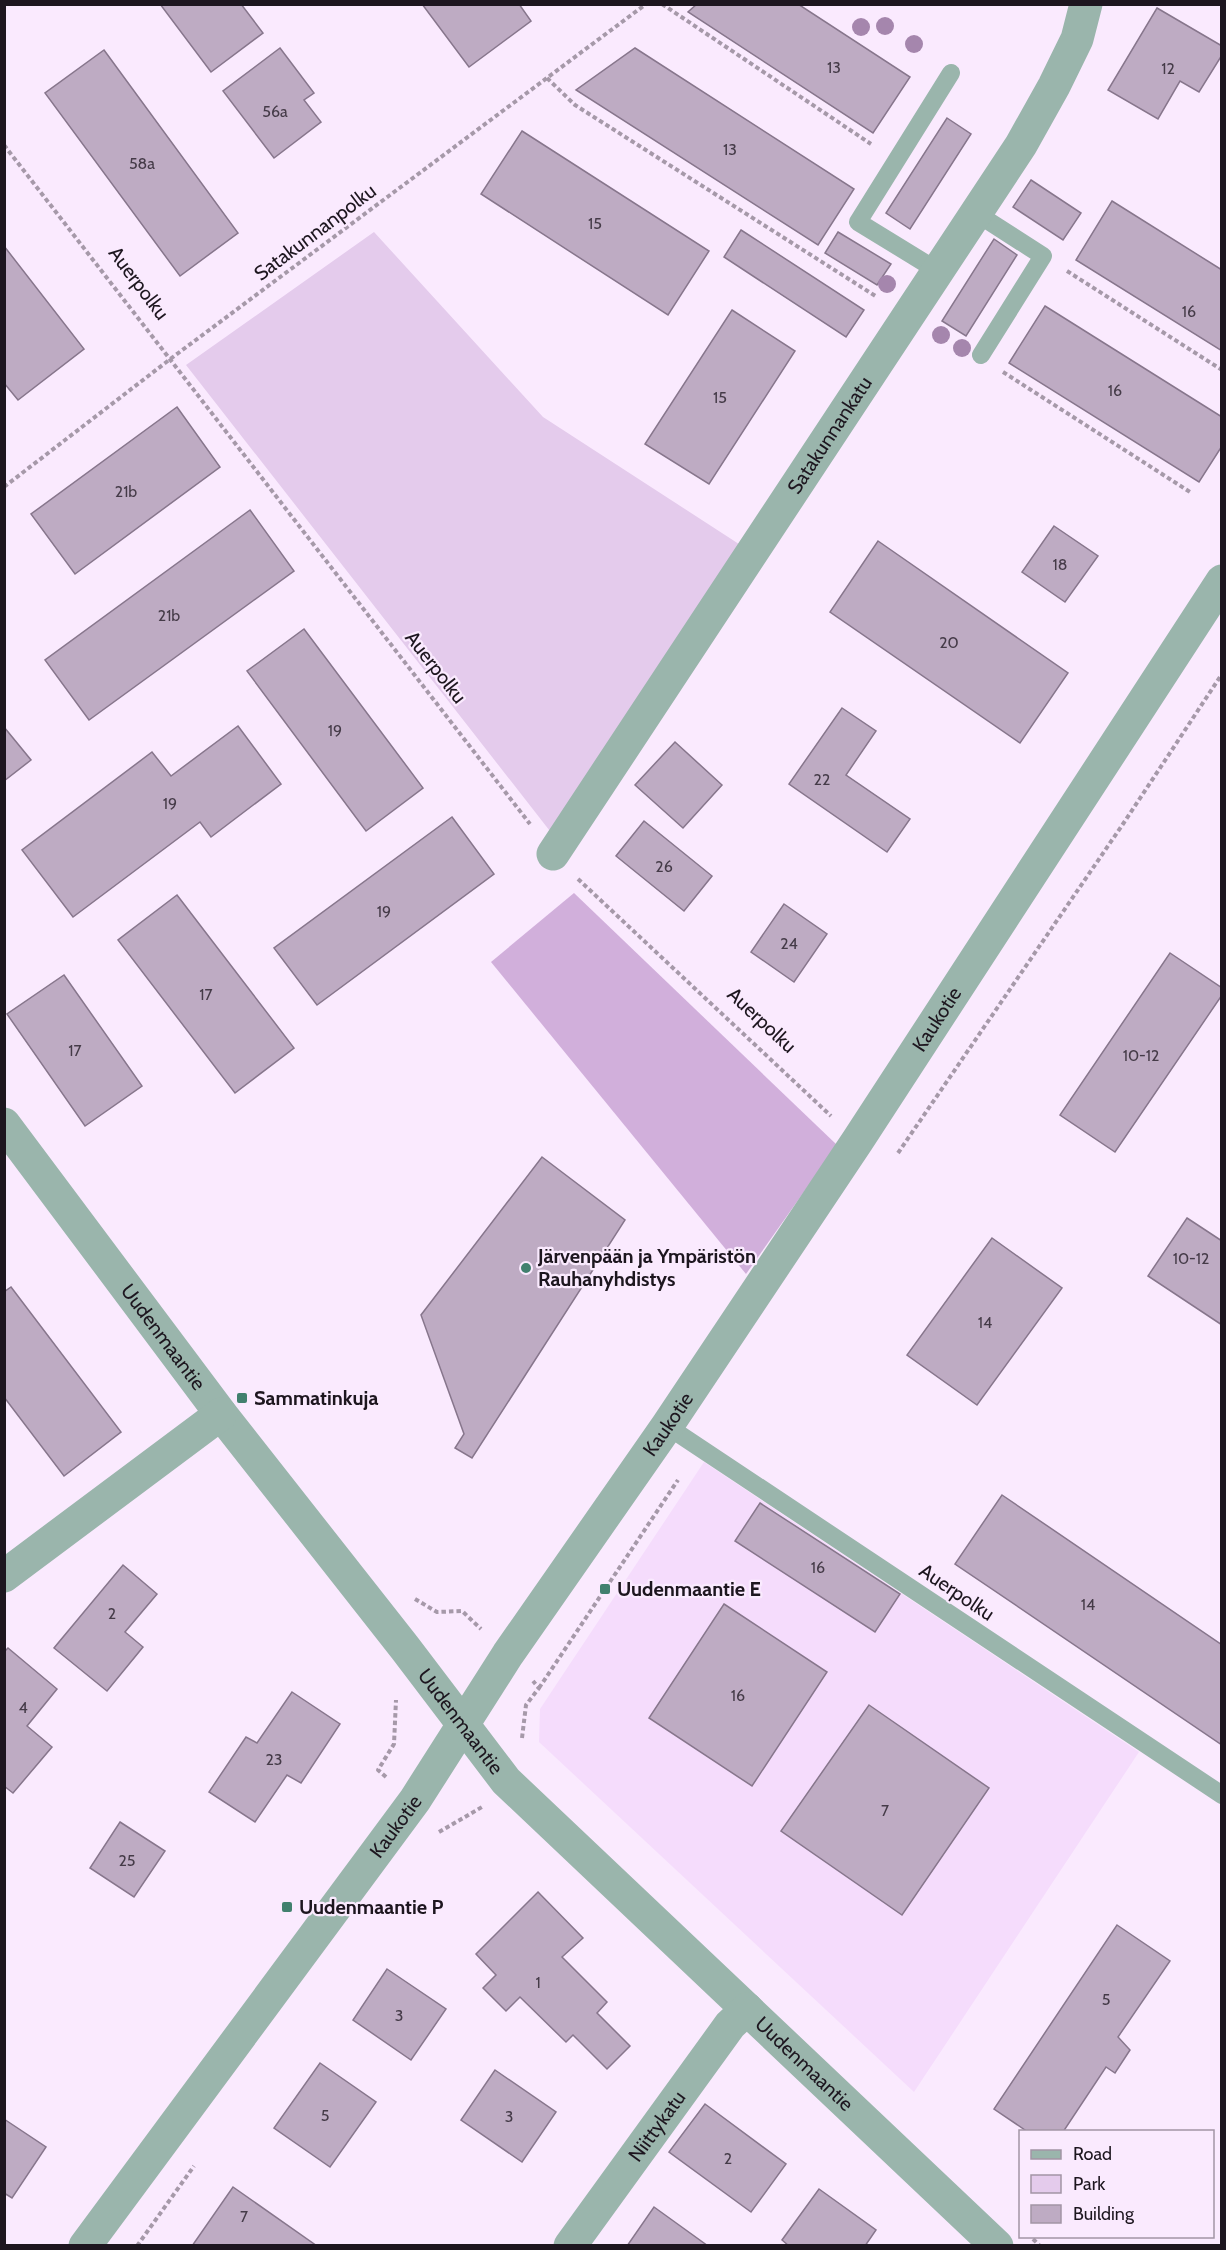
<svg xmlns="http://www.w3.org/2000/svg" width="1226" height="2250" font-family="Cabin,sans-serif">
  <rect width="100%" height="100%" fill="#faeafe"/>
  <polygon fill="#f5dcfc" points="704,1462 1139,1752 914,2092 539,1742 540,1709"/>
  <polygon fill="#e4cbec" points="374,232 543,417 742,546 553,835 186,365"/>
  <polygon fill="#d1afdb" points="574,893 837,1145 746,1274 491,962"/>
  <g fill="#beabc3" stroke="#87768c" stroke-width="1.5">
    <polygon points="160,4 241,4 263,33 211,72"/>
    <polygon points="422,4 519,4 531,21 469,67"/>
    <polygon points="697,4 798,4 910,77 873,133 688,12"/>
    <polygon points="1157,8 1222,46 1222,55 1199,92 1180,81 1158,119 1108,90"/>
    <polygon points="280,48 314,93 304,100 321,122 274,158 223,91"/>
    <polygon points="635,48 854,189 818,245 576,90"/>
    <polygon points="104,50 238,233 180,276 45,93"/>
    <polygon points="947,118 971,134 910,229 886,213"/>
    <polygon points="522,131 709,251 668,315 481,194"/>
    <polygon points="1031,180 1081,213 1063,240 1013,207"/>
    <polygon points="1112,201 1222,270 1222,351 1076,260"/>
    <polygon points="741,230 864,310 846,337 724,257"/>
    <polygon points="838,232 891,264 877,285 825,253"/>
    <polygon points="994,239 1017,255 966,336 942,321"/>
    <polygon points="4,246 84,349 18,400 4,383"/>
    <polygon points="1045,306 1222,417 1222,446 1199,482 1009,363"/>
    <polygon points="732,310 795,351 709,484 645,444"/>
    <polygon points="177,407 220,467 75,574 31,514"/>
    <polygon points="250,510 294,571 89,720 45,660"/>
    <polygon points="1054,526 1098,556 1065,602 1022,572"/>
    <polygon points="878,541 1068,673 1020,743 830,612"/>
    <polygon points="304,629 423,788 366,831 247,671"/>
    <polygon points="842,708 876,731 846,775 910,819 887,852 789,784"/>
    <polygon points="238,726 281,784 211,837 200,822 73,917 22,850 152,752 171,776"/>
    <polygon points="4,727 31,760 4,781"/>
    <polygon points="675,742 722,785 683,828 635,785"/>
    <polygon points="452,817 494,874 317,1005 274,948"/>
    <polygon points="644,821 712,876 684,911 616,856"/>
    <polygon points="177,895 294,1048 235,1093 118,940"/>
    <polygon points="784,904 827,934 794,982 751,952"/>
    <polygon points="1170,953 1222,988 1222,995 1115,1152 1060,1115"/>
    <polygon points="64,975 142,1086 85,1126 7,1014"/>
    <polygon points="542,1157 625,1220 472,1458 455,1448 464,1434 421,1315"/>
    <polygon points="1187,1218 1222,1241 1222,1325 1148,1276"/>
    <polygon points="992,1238 1062,1288 977,1405 907,1355"/>
    <polygon points="11,1287 121,1432 64,1476 4,1397 4,1292"/>
    <polygon points="1002,1495 1222,1645 1222,1745 955,1564"/>
    <polygon points="760,1503 900,1594 875,1632 735,1541"/>
    <polygon points="123,1565 157,1594 125,1632 143,1647 107,1691 54,1648"/>
    <polygon points="724,1604 827,1672 752,1786 649,1718"/>
    <polygon points="8,1648 57,1689 27,1726 52,1747 13,1793 4,1786 4,1652"/>
    <polygon points="292,1692 340,1724 301,1783 287,1775 255,1822 209,1792 246,1737 257,1743"/>
    <polygon points="869,1705 989,1788 902,1915 781,1831"/>
    <polygon points="120,1822 165,1851 134,1897 90,1868"/>
    <polygon points="538,1892 583,1938 562,1957 607,2002 597,2013 630,2046 607,2069 573,2035 566,2042 520,1997 506,2011 483,1988 496,1975 476,1954"/>
    <polygon points="1117,1925 1170,1961 1118,2037 1130,2050 1115,2073 1106,2067 1063,2132 1028,2132 994,2109"/>
    <polygon points="387,1969 446,2009 411,2060 353,2020"/>
    <polygon points="320,2063 376,2102 330,2167 274,2128"/>
    <polygon points="495,2070 556,2112 522,2162 461,2120"/>
    <polygon points="705,2104 786,2164 751,2212 669,2152"/>
    <polygon points="4,2119 46,2147 12,2198 4,2193"/>
    <polygon points="233,2187 317,2246 192,2246"/>
    <polygon points="819,2189 876,2230 865,2246 789,2246 782,2240"/>
    <polygon points="654,2207 708,2246 627,2246"/>
  </g>
  <g fill="none" stroke-linecap="round" stroke-linejoin="round">
    <g stroke="#a699a9" stroke-width="4" stroke-dasharray="4.5 3" stroke-linecap="butt">
      <polyline points="662,4 871,144"/>
      <polyline points="547,78 575,105 877,297"/>
      <polyline points="4,145 530,824"/>
      <polyline points="1067,271 1222,370"/>
      <polyline points="1003,372 1190,492"/>
      <polyline points="4,487 169,360 646,4"/>
      <polyline points="578,879 831,1116"/>
      <polyline points="898,1153 1123,824 1222,674"/>
      <polyline points="415,1599 437,1612 462,1611 481,1629"/>
      <polyline points="539,1688 678,1480"/>
      <polyline points="522,1738 526,1705 539,1688 533,1681"/>
      <polyline points="386,1777 378,1770 394,1744 396,1700"/>
      <polyline points="439,1832 482,1807"/>
      <polyline points="1033,2239 1040,2246"/>
      <polyline points="137,2246 194,2166"/>
    </g>
    <g stroke="#9ab5ac" stroke-width="18">
      <polyline points="976,213 1043,256 981,355"/>
      <polyline points="938,271 858,222 951,73"/>
      <polyline points="667,1426 1222,1795"/>
    </g>
    <g stroke="#9ab5ac" stroke-width="33">
      <path id="s1" d="M553 854 1021 145 1054 86 1077 39 1086 4"/>
      <path id="s2" d="M4 1124 221 1414 405 1648 506 1781 997 2246"/>
      <polyline points="4,1576 221,1414"/>
      <path id="s3" d="M85 2246 415 1800 508 1654 667 1426 858 1140 1222 581"/>
      <path id="s4" d="M570 2246 730 2025 747 2009"/>
    </g>
  </g>
  <g fill="#a586ad">
    <circle cx="885" cy="26" r="9"/>
    <circle cx="861" cy="27" r="9"/>
    <circle cx="914" cy="44" r="9"/>
    <circle cx="887" cy="284" r="9"/>
    <circle cx="941" cy="335" r="9"/>
    <circle cx="962" cy="348" r="9"/>
  </g>
  <g fill="#41806e" stroke="#faeafe" stroke-width="2">
    <circle cx="526" cy="1268" r="6"/>
    <rect x="236" y="1392" width="12" height="12" rx="3"/>
    <rect x="599" y="1583" width="12" height="12" rx="3"/>
    <rect x="281" y="1901" width="12" height="12" rx="3"/>
  </g>
  <g text-anchor="middle" dominant-baseline="central" stroke-width="4.5" stroke-linejoin="round" paint-order="stroke">
    <g font-size="16" fill="#453b48">
      <text x="834" y="67">13</text>
      <text x="1168" y="68">12</text>
      <text x="275" y="111">56a</text>
      <text x="730" y="149">13</text>
      <text x="142" y="163">58a</text>
      <text x="595" y="223">15</text>
      <text x="1189" y="311">16</text>
      <text x="1115" y="390">16</text>
      <text x="720" y="397">15</text>
      <text x="126" y="491">21b</text>
      <text x="1060" y="564">18</text>
      <text x="169" y="615">21b</text>
      <text x="949" y="642">20</text>
      <text x="335" y="730">19</text>
      <text x="822" y="779">22</text>
      <text x="170" y="803">19</text>
      <text x="664" y="866">26</text>
      <text x="384" y="911">19</text>
      <text x="789" y="943">24</text>
      <text x="206" y="994">17</text>
      <text x="75" y="1050">17</text>
      <text x="1141" y="1055">10-12</text>
      <text x="1191" y="1258">10-12</text>
      <text x="985" y="1322">14</text>
      <text x="818" y="1567">16</text>
      <text x="1088" y="1604">14</text>
      <text x="112" y="1613">2</text>
      <text x="738" y="1695">16</text>
      <text x="23" y="1707">4</text>
      <text x="274" y="1759">23</text>
      <text x="885" y="1810">7</text>
      <text x="127" y="1860">25</text>
      <text x="538" y="1982">1</text>
      <text x="1106" y="1999">5</text>
      <text x="399" y="2015">3</text>
      <text x="325" y="2115">5</text>
      <text x="509" y="2116">3</text>
      <text x="728" y="2158">2</text>
      <text x="244" y="2216">7</text>
    </g>
    <g font-size="20" fill="#1d161f" stroke="#faeafe">
      <text transform="translate(315 232) rotate(-37)">Satakunnanpolku</text>
      <text transform="translate(139 283) rotate(53)">Auerpolku</text>
      <text stroke="none"><textPath href="#s1" startOffset="502">Satakunnankatu</textPath></text>
      <text transform="translate(436 667) rotate(52)">Auerpolku</text>
      <text stroke="none"><textPath href="#s3" startOffset="1494">Kaukotie</textPath></text>
      <text transform="translate(762 1020) rotate(43)">Auerpolku</text>
      <text stroke="none"><textPath href="#s2" startOffset="266">Uudenmaantie</textPath></text>
      <text stroke="none"><textPath href="#s3" startOffset="1008">Kaukotie</textPath></text>
      <text transform="translate(957 1592) rotate(34)">Auerpolku</text>
      <text stroke="none"><textPath href="#s2" startOffset="752">Uudenmaantie</textPath></text>
      <text stroke="none"><textPath href="#s3" startOffset="522">Kaukotie</textPath></text>
      <text stroke="none"><textPath href="#s2" startOffset="1238">Uudenmaantie</textPath></text>
      <text stroke="none"><textPath href="#s4" startOffset="148">Niittykatu</textPath></text>
    </g>
    <g font-size="20" font-weight="bold" fill="#1d161f" stroke="#faeafe" text-anchor="start">
      <text x="538" y="1256">Järvenpään ja Ympäristön<tspan x="538" dy="23">Rauhanyhdistys</tspan></text>
      <text x="254" y="1398">Sammatinkuja</text>
      <text x="617" y="1589">Uudenmaantie E</text>
      <text x="299" y="1907">Uudenmaantie P</text>
    </g>
  </g>
  <rect width="1226" height="2250" fill="none" stroke="#1d161f" stroke-width="12"/>
  <rect x="1019" y="2130" width="195" height="108" fill="#faeafe" stroke="#a295a5" stroke-width="1.5"/>
  <rect x="1031" y="2150" width="30" height="9" fill="#9ab5ac" stroke="#a295a5" stroke-width="1.5"/>
  <text x="1073" y="2160" font-size="18" fill="#1d161f">Road</text>
  <rect x="1031" y="2175" width="30" height="18" fill="#e4cbec" stroke="#a295a5" stroke-width="1.5"/>
  <text x="1073" y="2190" font-size="18" fill="#1d161f">Park</text>
  <rect x="1031" y="2205" width="30" height="18" fill="#beabc3" stroke="#a295a5" stroke-width="1.5"/>
  <text x="1073" y="2220" font-size="18" fill="#1d161f">Building</text>
</svg>
